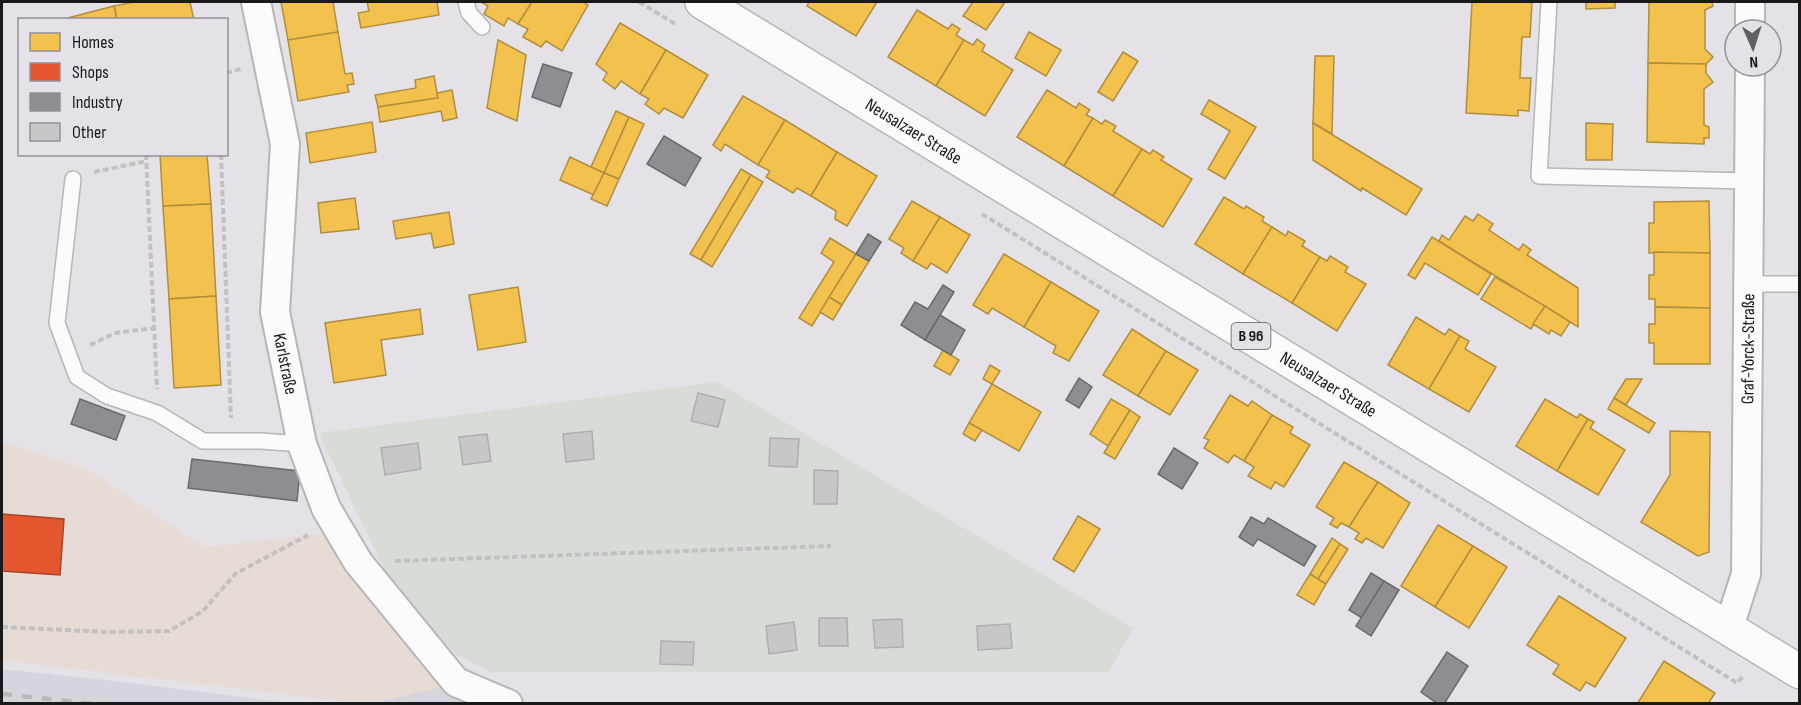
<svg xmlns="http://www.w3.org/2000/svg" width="1801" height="705" font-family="'Sofia Sans Condensed',sans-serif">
  <rect width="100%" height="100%" fill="#e4e2e7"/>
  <polygon fill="#e7dbd5" points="2,441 86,469 204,547 330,533 447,686 366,704 2,660"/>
  <g fill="#d8d4dd">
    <polygon points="2,669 115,681 290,703 2,703"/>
    <polygon points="447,686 485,704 368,704"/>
  </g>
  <polygon fill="#d7ddd6" points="717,382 1133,628 1109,672 491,672 454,653 391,583 319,433"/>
  <g fill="#f2c14e" stroke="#b18e3e" stroke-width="1.5">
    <polygon points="134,2 190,2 194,20 117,20 114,6"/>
    <polygon points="281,2 333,2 338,32 288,40"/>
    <polygon points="367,2 437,2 439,15 361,28 358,13 369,11"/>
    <polygon points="481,2 532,2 518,24 508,18 504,26 484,14 488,6"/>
    <polygon points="532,2 583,2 588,5 562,51 546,41 541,47 523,37 528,29 518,24"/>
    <polygon points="809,2 877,2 856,36 807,6"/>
    <polygon points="973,2 1005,2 986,30 963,16"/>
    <polygon points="1472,2 1532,2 1530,37 1522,37 1520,78 1531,78 1529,111 1518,110 1518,116 1466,113"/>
    <polygon points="1586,2 1615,2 1615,8 1586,9"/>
    <polygon points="1649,2 1712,2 1713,6 1705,10 1705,49 1713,57 1706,64 1648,63"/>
    <polygon points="114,6 117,20 60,20"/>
    <polygon points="917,10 948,29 952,24 960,29 956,35 964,40 936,86 888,57"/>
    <polygon points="620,23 666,50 640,94 621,81 615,89 603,80 607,73 596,64"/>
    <polygon points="338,32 345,74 352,73 354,84 347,85 349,92 298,101 288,40"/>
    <polygon points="1029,32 1061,50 1046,76 1015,58"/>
    <polygon points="977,39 985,45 982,51 1013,70 985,116 936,86 964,40 973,45"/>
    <polygon points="498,40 526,55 517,121 487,108"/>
    <polygon points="666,50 708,75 683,118 664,108 659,114 645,104 649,99 640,94"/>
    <polygon points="1123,52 1138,61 1113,101 1098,92"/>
    <polygon points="1315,56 1334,56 1332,134 1313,123"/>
    <polygon points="1648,63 1706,64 1706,73 1713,82 1704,89 1704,125 1709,127 1709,138 1704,138 1704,144 1647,142"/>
    <polygon points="434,76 438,98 378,107 375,95 416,88 415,80"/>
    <polygon points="452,90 457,118 443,121 441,111 380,122 378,107 438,98 437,93"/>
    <polygon points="1047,90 1076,108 1079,103 1090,110 1086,115 1093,118 1064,166 1017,137"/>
    <polygon points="743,96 785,120 758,165 725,144 721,151 713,145"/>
    <polygon points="1209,100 1256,127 1225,179 1208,169 1230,131 1201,114"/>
    <polygon points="616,111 629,117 604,173 591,167"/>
    <polygon points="629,117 644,124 619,179 604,173"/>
    <polygon points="1093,118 1102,124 1105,120 1116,126 1113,131 1142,149 1113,196 1064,166"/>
    <polygon points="785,120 837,152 811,196 797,188 793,193 766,177 770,171 758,165"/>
    <polygon points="372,122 376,152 310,163 306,133"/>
    <polygon points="1313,123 1422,189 1406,215 1362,188 1361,191 1313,160"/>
    <polygon points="1586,123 1613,124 1612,160 1586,160"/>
    <polygon points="1142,149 1150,154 1153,150 1164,157 1161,160 1192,179 1163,227 1113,196"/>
    <polygon points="837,152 877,176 847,226 835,219 836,211 811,196"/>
    <polygon points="160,154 207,154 211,204 163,206"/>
    <polygon points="570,157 604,173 594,195 560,180"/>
    <polygon points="741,169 751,175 701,260 690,254"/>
    <polygon points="604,173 619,179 607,206 591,199"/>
    <polygon points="751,175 763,182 712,267 701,260"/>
    <polygon points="1224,197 1244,209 1246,206 1264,217 1262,221 1272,227 1243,274 1195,244"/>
    <polygon points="355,198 359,229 321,233 318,203"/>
    <polygon points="912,201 940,217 913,261 901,253 904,248 889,239"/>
    <polygon points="1709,201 1710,253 1649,253 1649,223 1654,223 1654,202"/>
    <polygon points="211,204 216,296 169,299 163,206"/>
    <polygon points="449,212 454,244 434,248 431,233 396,239 393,221"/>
    <polygon points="1478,214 1493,224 1489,230 1519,250 1523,244 1531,250 1527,255 1578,288 1578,327 1439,241 1442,235 1449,240 1465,216 1473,221"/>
    <polygon points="940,217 970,235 947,273 931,263 927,269 913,261"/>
    <polygon points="1272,227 1286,236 1288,231 1305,241 1302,246 1320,257 1292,303 1243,274"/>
    <polygon points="1432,237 1491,274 1478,295 1425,263 1415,279 1408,275"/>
    <polygon points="830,238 856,254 812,326 799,318 834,262 821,253"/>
    <polygon points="1654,252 1710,253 1710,308 1655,307 1655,299 1649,299 1649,275 1654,275"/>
    <polygon points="856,254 869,261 842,305 829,297"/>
    <polygon points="1004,254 1051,282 1024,327 992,308 988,314 973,305"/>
    <polygon points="1330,256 1348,267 1345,272 1366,284 1337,331 1292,303 1320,257 1327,261"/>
    <polygon points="1495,277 1545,306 1531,329 1481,299"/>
    <polygon points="1051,282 1099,311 1069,361 1053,353 1056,346 1024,327"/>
    <polygon points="518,287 526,342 478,350 469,295"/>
    <polygon points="216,296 221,385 174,388 169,299"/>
    <polygon points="829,297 842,305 833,320 820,312"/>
    <polygon points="1545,306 1570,322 1561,336 1551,330 1549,334 1533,324"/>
    <polygon points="1655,307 1710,308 1710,364 1654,364 1654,343 1649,343 1649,324 1655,324"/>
    <polygon points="420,309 423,334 381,340 386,375 334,383 325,323"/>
    <polygon points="1416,317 1445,335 1449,329 1460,336 1429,389 1388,365"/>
    <polygon points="1132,329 1166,351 1138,396 1103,375"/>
    <polygon points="1460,336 1469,341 1465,349 1496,367 1469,412 1429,389"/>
    <polygon points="943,350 959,360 950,375 934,366"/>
    <polygon points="1166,351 1198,370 1170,415 1138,396"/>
    <polygon points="990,365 1000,371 992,384 983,379"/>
    <polygon points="1626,379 1642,379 1626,405 1614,398"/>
    <polygon points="992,384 1041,412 1019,451 969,423"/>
    <polygon points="1230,395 1248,406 1252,401 1272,415 1244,461 1234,455 1228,463 1204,448 1209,440 1204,438"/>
    <polygon points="1614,398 1655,423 1649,433 1608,409"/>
    <polygon points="1111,399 1130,410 1108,446 1090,434"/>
    <polygon points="1545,399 1577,418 1580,414 1588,419 1557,471 1516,446"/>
    <polygon points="1130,410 1140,417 1115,459 1104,453"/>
    <polygon points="1272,415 1293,427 1290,433 1310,445 1284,487 1275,482 1271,489 1248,476 1254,467 1244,461"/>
    <polygon points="1588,419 1594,422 1590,428 1625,450 1598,495 1557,471"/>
    <polygon points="969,423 982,430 975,441 963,434"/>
    <polygon points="1670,431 1710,432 1709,552 1698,556 1641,522 1670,475"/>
    <polygon points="1344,462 1378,482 1349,527 1341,523 1337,528 1330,524 1334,518 1316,507"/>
    <polygon points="1378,482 1410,503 1383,548 1366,538 1362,543 1355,539 1359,533 1349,527"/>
    <polygon points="1078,516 1100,529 1074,572 1053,559"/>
    <polygon points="1438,525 1473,546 1435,607 1401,586"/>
    <polygon points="1332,538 1340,544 1318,579 1310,574"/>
    <polygon points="1340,544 1348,549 1326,584 1318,579"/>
    <polygon points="1473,546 1507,567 1469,628 1435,607"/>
    <polygon points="1310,574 1326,584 1314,605 1297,595"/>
    <polygon points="1559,596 1626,638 1595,687 1586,682 1580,691 1553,674 1559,665 1527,645"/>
    <polygon points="1664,661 1715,693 1708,704 1637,704"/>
  </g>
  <polygon fill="#e4572e" stroke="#a74428" stroke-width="1.5" points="2,514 64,519 60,575 2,571"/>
  <g fill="#8d8d92" stroke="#6a6a6e" stroke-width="1.5">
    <polygon points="543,64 572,73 560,107 532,97"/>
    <polygon points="664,136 701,158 685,186 647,164"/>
    <polygon points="868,234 881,242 869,261 856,254"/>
    <polygon points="943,285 954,292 925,340 901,325 915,302 928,309"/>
    <polygon points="940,315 965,330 951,355 925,340"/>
    <polygon points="1079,378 1092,387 1079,408 1066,400"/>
    <polygon points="80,399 125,416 116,440 71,424"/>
    <polygon points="1174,448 1198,463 1182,489 1158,474"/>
    <polygon points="192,459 300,471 297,501 188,488"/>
    <polygon points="1251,517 1264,524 1268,518 1316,546 1304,566 1258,539 1253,546 1239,537"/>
    <polygon points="1371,573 1384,581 1362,618 1349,610"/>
    <polygon points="1384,581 1399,590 1371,636 1356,626"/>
    <polygon points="1447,652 1468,666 1444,704 1438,704 1421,692"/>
  </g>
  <g fill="#c7c6c9" stroke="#afadb1" stroke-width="1.5">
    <polygon points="698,393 725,400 718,427 691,421"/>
    <polygon points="592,431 594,459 566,462 563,434"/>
    <polygon points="487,434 491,461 463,465 459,437"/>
    <polygon points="770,438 799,439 797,467 769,466"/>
    <polygon points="418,443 421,469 385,475 381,448"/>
    <polygon points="814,470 838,471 837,504 814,504"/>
    <polygon points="819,618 847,618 848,646 819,646"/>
    <polygon points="902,619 903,647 875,648 873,620"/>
    <polygon points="794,622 797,650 769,654 766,626"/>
    <polygon points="1010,624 1012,648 978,650 977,626"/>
    <polygon points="661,641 694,642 693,665 660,664"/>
  </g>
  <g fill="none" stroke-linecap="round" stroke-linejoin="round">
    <g stroke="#b7b5b9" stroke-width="18">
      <g id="service">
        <polyline points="466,2 469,13 482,27"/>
        <polyline points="1549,2 1539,176 1749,181"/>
        <polyline points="73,179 57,323 77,377 107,396 157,413 203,441 261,441 302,444"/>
        <polyline points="1749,284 1800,284"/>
      </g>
    </g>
    <g stroke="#b7b5b9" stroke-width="32">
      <g id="minor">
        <path id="s1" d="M256 2 285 144 275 312 302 444 326 508 358 562 456 682 508 704"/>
        <polyline points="1750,30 1750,2"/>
        <path id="s2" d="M1728 630 1746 574 1750 66"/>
      </g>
    </g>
    <g stroke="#b7b5b9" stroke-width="36">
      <g id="primary">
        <path id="s3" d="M702 2 1800 672"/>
      </g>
    </g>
    <g stroke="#c1c1c1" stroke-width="4" stroke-dasharray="6 3" stroke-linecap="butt">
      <polyline points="639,2 677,25"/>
      <polyline points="226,73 241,69"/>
      <polyline points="146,154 157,389"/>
      <polyline points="221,154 231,418"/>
      <polyline points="94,172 147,161"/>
      <polyline points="982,214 1737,683 1744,675"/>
      <polyline points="90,345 115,333 155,328"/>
      <polyline points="395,561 831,546"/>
      <polyline points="2,627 108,632 169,631 203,611 235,574 308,535"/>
    </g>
    <use href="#service" stroke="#fbfbfb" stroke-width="15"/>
    <use href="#minor" stroke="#fbfbfb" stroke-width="28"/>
    <use href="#primary" stroke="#fbfbfb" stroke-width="33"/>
    <polyline stroke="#bab9ba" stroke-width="4.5" stroke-dasharray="10 10" stroke-linecap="butt" points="2,694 95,704"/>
  </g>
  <g text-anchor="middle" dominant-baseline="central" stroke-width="6" stroke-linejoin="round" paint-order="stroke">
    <rect fill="#e4e1e8" stroke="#565458" stroke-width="1.5" x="1231.5" y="323" width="39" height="26" rx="4.5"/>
    <g font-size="16" font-weight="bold" fill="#19181a">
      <text x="1251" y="336">B 96</text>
    </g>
    <g font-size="18" fill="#19181a" stroke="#e4e1e8">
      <text stroke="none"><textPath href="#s3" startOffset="248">Neusalzaer Straße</textPath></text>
      <text stroke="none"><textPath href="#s2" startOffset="284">Graf-Yorck-Straße</textPath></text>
      <text stroke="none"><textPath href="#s1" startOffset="366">Karlstraße</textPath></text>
      <text stroke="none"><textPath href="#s3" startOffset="734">Neusalzaer Straße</textPath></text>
    </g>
  </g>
  <rect width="1801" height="705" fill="none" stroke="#19181a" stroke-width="6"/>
  <rect x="18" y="18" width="210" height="138" fill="#e4e1e8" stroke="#939196" stroke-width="1.5"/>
  <rect x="30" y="33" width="30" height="18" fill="#f2c14e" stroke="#939196" stroke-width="1.5"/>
  <text x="72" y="48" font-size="18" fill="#19181a">Homes</text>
  <rect x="30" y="63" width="30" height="18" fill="#e4572e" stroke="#939196" stroke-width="1.5"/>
  <text x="72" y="78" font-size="18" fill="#19181a">Shops</text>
  <rect x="30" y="93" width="30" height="18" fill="#8d8d92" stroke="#939196" stroke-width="1.5"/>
  <text x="72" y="108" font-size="18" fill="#19181a">Industry</text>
  <rect x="30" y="123" width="30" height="18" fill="#c7c6c9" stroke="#939196" stroke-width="1.5"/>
  <text x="72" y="138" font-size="18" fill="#19181a">Other</text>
  <g transform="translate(1753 48) rotate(177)"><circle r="28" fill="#e4e1e8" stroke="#939196" stroke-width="1.5"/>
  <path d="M0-4.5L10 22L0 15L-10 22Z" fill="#605f62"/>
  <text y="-9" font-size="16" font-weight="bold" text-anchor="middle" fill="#19181a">N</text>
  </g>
</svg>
